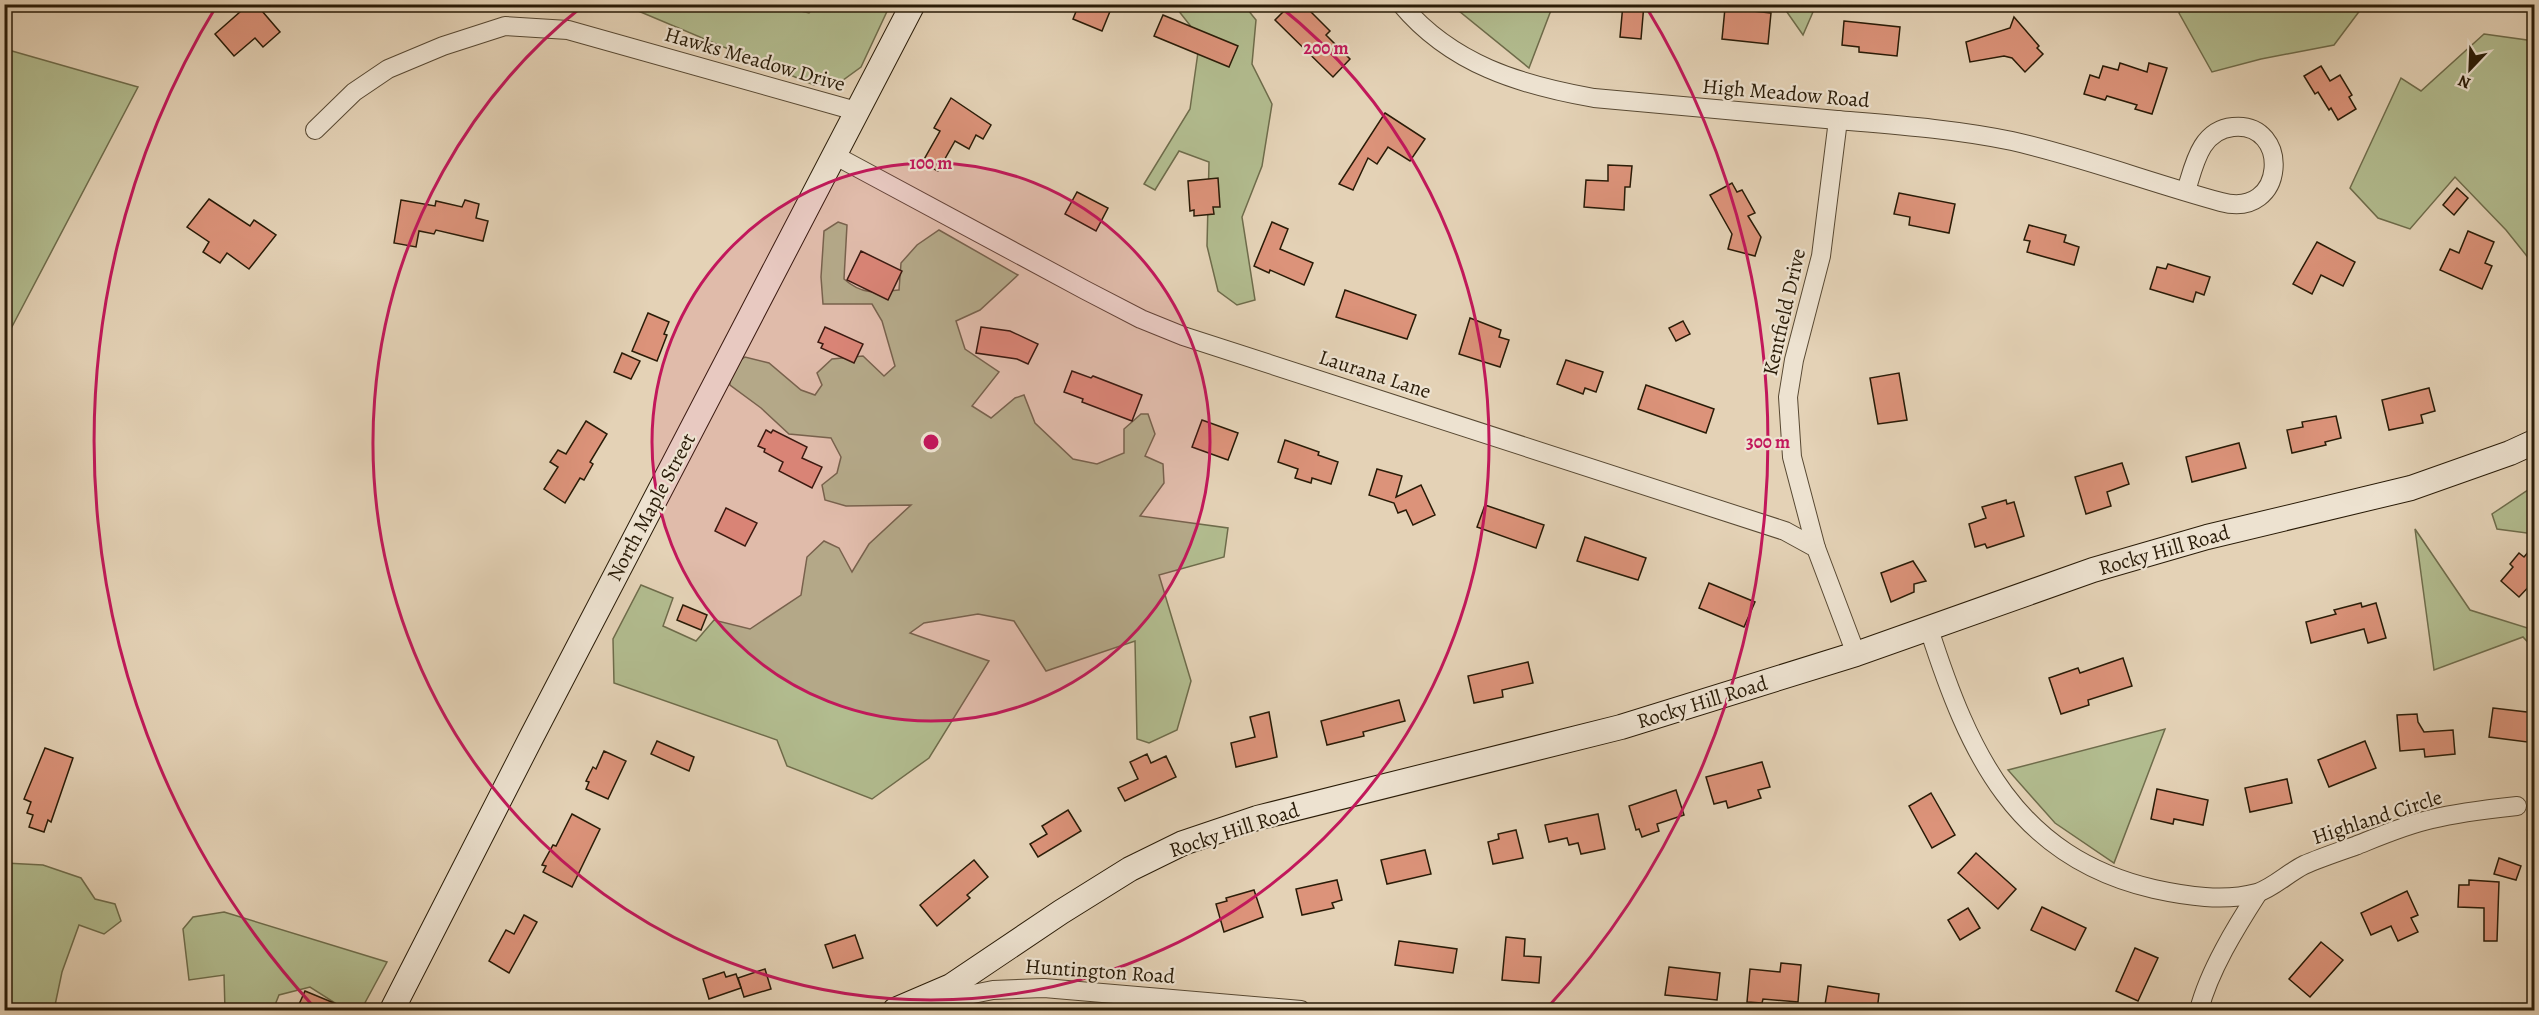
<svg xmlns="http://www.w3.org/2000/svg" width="2539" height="1015" font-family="Alegreya,serif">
  <rect width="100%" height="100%" fill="#e4d2b6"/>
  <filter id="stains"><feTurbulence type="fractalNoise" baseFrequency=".00333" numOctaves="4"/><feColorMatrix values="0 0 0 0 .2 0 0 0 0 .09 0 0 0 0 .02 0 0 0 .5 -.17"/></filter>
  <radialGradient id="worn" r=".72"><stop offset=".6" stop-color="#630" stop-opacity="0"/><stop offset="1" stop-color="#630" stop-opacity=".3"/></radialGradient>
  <g fill="#b2bc8f" stroke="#6e6c4b" stroke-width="1.5">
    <polygon points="771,4 809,13 815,5 890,5 861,67 839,83 814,85 624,5"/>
    <polygon points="1174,5 1244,5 1256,20 1252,64 1272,104 1262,166 1242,217 1255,300 1237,305 1218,291 1207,246 1209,162 1179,151 1155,190 1144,184 1190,109 1200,38"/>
    <polygon points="1462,5 1553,5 1529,68 1459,11"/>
    <polygon points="1782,5 1816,5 1803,35"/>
    <polygon points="2183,5 2183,4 2364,5 2334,45 2261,59 2212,72 2179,13"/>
    <polygon points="2484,34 2534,41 2534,265 2506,230 2455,177 2410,229 2378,218 2350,188 2401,78 2421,91"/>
    <polygon points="5,49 138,87 5,340 4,49"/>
    <path d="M838 222 847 225 844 279C862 295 876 293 899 290L901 263 917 245 939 230 1018 275 980 310 956 321 965 349 999 372 972 406 991 418 1015 398 1024 395 1035 423 1073 459 1097 464 1124 453V429L1141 414H1148L1155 434 1145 456 1163 464 1164 483 1140 516 1228 528 1224 557 1159 575 1191 681 1177 730 1149 743 1137 739 1135 641 1046 671 1014 621 978 614 924 623 910 633 989 661 929 758 872 799 787 766 777 740 614 683 613 639 641 585 673 598 663 626 696 641 714 620 750 629 801 595 807 557 824 541 839 548 852 572 869 544 911 505 846 506 825 500 822 485 837 473 841 457 831 438 789 434 761 408 730 385 729 368 745 357 769 363 801 390 815 395 822 385 817 373 832 359 863 356 884 376 895 366 882 321 872 304H823L821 277 824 231Z"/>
    <polygon points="2534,486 2534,534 2497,529 2492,514"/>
    <polygon points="2415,529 2470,610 2534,630 2534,649 2523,637 2434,670"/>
    <polygon points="2165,729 2114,863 2055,823 2008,770"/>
    <polygon points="5,863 43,865 81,878 95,899 115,904 121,921 104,934 79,925 62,972 54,1010 8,1010 8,995 4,988"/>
    <polygon points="224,912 387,962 361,1010 346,1010 310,987 279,995 273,1010 225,1010 224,975 189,980 183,929 193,917"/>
  </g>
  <g fill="#dc937a" stroke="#291b07" stroke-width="1.5">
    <polygon points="249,4 256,4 280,32 263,47 255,38 234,56 215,34"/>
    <polygon points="1079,4 1113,4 1102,31 1073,19"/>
    <polygon points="1291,4 1303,4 1330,31 1326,35 1350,59 1333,77 1275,20"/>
    <polygon points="1623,4 1644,4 1641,39 1620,37"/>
    <polygon points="1725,8 1771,13 1768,44 1722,39"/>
    <polygon points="1163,15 1238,46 1229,67 1154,36"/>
    <polygon points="2014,17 2039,46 2037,48 2043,54 2025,72 2012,58 2004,56 1970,62 1966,42 2010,28"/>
    <polygon points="1844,21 1900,27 1897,56 1859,52 1859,47 1842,45"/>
    <polygon points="2120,63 2147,72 2149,63 2167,68 2152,114 2135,109 2137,105 2107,96 2105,100 2084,94 2090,75 2099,78 2103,66 2118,70"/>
    <polygon points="2321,66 2330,81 2340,75 2352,95 2349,97 2356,109 2338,120 2331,108 2329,110 2318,92 2315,94 2304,76"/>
    <polygon points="951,98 991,125 983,139 976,135 969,149 955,141 938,171 922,163 940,131 934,128"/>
    <polygon points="1385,113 1425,139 1410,161 1388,147 1377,164 1368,158 1353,190 1339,184"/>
    <polygon points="1608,165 1632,166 1630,187 1625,187 1624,210 1584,207 1586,180 1608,181"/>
    <polygon points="1218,178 1220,207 1213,207 1214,214 1194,216 1194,210 1190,211 1188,181"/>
    <polygon points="1732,183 1737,192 1742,190 1755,213 1748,216 1761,237 1755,256 1728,249 1732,234 1710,195"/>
    <polygon points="2457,188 2468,198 2454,215 2443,205"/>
    <polygon points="1077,192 1108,208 1096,231 1065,214"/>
    <polygon points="1899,193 1955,204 1949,233 1909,225 1910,217 1894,214"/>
    <polygon points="209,199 250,226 254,220 276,235 249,269 227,253 220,263 203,252 209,242 187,227"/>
    <polygon points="401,200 435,206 436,201 462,207 465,200 479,204 476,218 488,221 483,241 436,230 434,234 419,231 416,247 394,243"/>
    <polygon points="1272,222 1288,229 1280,249 1313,263 1304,285 1270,270 1269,273 1254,266"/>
    <polygon points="2029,225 2066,235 2064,242 2079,247 2074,265 2027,252 2030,241 2024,240"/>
    <polygon points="2468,231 2494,242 2485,263 2492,266 2482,289 2440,270 2450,249 2459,253"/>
    <polygon points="2317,242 2355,262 2343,286 2321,275 2312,294 2293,284"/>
    <polygon points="861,251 902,271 888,300 847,280"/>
    <polygon points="2168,264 2210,277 2204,295 2196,292 2193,302 2150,289 2157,267 2166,269"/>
    <polygon points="1345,290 1416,315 1407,339 1336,317"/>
    <polygon points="648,313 669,322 664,334 667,335 657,361 632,351"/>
    <polygon points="1470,318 1501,330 1499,337 1509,340 1500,367 1459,354"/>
    <polygon points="1683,321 1690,334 1676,341 1669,328"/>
    <polygon points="825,327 863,344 854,363 821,348 823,344 818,342"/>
    <polygon points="981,327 1010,331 1038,344 1028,364 1017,359 976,353"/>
    <polygon points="622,353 640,361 631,379 614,372"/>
    <polygon points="1566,360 1603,372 1596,392 1585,388 1583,394 1557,384"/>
    <polygon points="1072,371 1091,378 1093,376 1142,395 1132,421 1082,402 1083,399 1064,392"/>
    <polygon points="1899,373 1907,420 1878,424 1870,378"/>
    <polygon points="1646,385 1714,409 1706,433 1638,409"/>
    <polygon points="2429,388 2435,411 2421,415 2423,423 2389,430 2382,400"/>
    <polygon points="2336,416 2341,438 2325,442 2326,445 2292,453 2287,430 2303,427 2302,422"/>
    <polygon points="1202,420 1238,433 1228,460 1192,447"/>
    <polygon points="586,421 607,434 590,462 593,464 584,480 580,478 565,503 544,489 558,467 550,462 558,450 566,454"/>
    <polygon points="766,430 771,433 773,430 807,447 802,458 822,467 812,488 779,471 783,462 764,452 765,449 758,446"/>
    <polygon points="1285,440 1319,452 1318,455 1338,462 1331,484 1312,478 1311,483 1295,478 1298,469 1278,462"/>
    <polygon points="2239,443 2246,468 2192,482 2186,457"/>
    <polygon points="2122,463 2129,484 2107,492 2111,506 2086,514 2075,477"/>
    <polygon points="1377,469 1402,476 1396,497 1421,485 1435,515 1413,525 1406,510 1398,513 1394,503 1369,495"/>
    <polygon points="2006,500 2007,504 2014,502 2024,536 1987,548 1985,544 1975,547 1969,524 1986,518 1982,507"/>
    <polygon points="1485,505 1544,525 1536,548 1477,527"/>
    <polygon points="726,508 757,523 745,546 715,531"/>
    <polygon points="1585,537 1646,558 1638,580 1577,561"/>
    <polygon points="2535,544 2535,580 2519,597 2501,581 2513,567 2510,564 2519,553 2524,557"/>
    <polygon points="1913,561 1926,581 1914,584 1914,592 1891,602 1881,573"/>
    <polygon points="1709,583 1755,602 1744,627 1699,608"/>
    <polygon points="2361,603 2362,607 2376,603 2386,638 2368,643 2364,629 2311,643 2306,622 2336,614 2334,610"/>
    <polygon points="683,605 707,615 701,630 677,620"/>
    <polygon points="2123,658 2132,686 2088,700 2089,705 2061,714 2049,678 2078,668 2080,673"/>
    <polygon points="1528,662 1533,683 1502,690 1503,697 1474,703 1468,676"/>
    <polygon points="1399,700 1405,721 1363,732 1364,736 1327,745 1321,721"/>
    <polygon points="2493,708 2535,713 2535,743 2489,737"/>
    <polygon points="1269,712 1277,757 1236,767 1231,743 1255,737 1250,717"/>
    <polygon points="2417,714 2418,722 2424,732 2453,730 2455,754 2425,757 2424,749 2400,751 2397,715"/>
    <polygon points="657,741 694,757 689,771 651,754"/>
    <polygon points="2365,741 2376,768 2329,787 2318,760"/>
    <polygon points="45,748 73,758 51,822 48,820 44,832 29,827 33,815 27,813 31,802 24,799"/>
    <polygon points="604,751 626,761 608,799 586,789 589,782 586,781 593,767 596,769"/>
    <polygon points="1147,754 1151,763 1166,756 1176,777 1125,801 1118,788 1138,779 1130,762"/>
    <polygon points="1762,762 1770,787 1758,790 1761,798 1728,808 1726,801 1714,804 1706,777"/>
    <polygon points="2287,779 2292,803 2250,812 2245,788"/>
    <polygon points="2157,789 2208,800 2203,825 2174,819 2173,824 2151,819"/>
    <polygon points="1676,790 1684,815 1657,824 1659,831 1642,837 1639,829 1636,830 1629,806"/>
    <polygon points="1931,793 1955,835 1932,848 1909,806"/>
    <polygon points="1068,810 1081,831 1038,857 1030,844 1047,834 1042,826"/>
    <polygon points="572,814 600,829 572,887 543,872 546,866 542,865 553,845 556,846"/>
    <polygon points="1598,814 1605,849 1581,854 1578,843 1569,845 1567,838 1549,842 1545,825"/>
    <polygon points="1516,830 1523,858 1493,864 1488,842 1499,839 1498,834"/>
    <polygon points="1425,850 1431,874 1387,884 1381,860"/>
    <polygon points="1976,853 2016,889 1998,909 1958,873"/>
    <polygon points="2499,858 2521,866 2516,880 2494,874"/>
    <polygon points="974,860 988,877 967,895 970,898 937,926 920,905"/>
    <polygon points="1337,880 1342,900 1332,903 1334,908 1302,915 1296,889"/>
    <polygon points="2469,880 2499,882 2497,941 2484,941 2484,908 2458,907 2459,885 2469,885"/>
    <polygon points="1254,890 1263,917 1224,932 1216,904 1227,901 1226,898"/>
    <polygon points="2407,891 2418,915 2411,918 2418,932 2398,941 2391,926 2371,935 2361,913"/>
    <polygon points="2042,907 2086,928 2075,950 2031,930"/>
    <polygon points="1968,908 1980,928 1960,940 1948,920"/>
    <polygon points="524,915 537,922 509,973 489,961 506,930 514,934"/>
    <polygon points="855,935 863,958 833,968 825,945"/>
    <polygon points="1506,937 1525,939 1524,956 1541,957 1539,983 1502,980"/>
    <polygon points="1399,941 1457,949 1453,973 1395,965"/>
    <polygon points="2321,942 2343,960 2310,997 2289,979"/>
    <polygon points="2135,948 2158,958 2138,1001 2116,991"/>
    <polygon points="1781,963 1801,965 1798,1002 1763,999 1762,1003 1747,1002 1750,969 1780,972"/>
    <polygon points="1669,967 1720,973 1717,1000 1665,995"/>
    <polygon points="765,969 771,989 744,997 738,978"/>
    <polygon points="724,972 726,977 736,974 741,988 709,999 703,979"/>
    <polygon points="1828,986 1879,994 1877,1011 1824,1011"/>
    <polygon points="305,991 351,1010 351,1011 296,1011"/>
  </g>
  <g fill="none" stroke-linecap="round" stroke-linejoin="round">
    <g stroke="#584933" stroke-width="20">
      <g id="street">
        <path d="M1401 4C1451 64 1520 85 1594 98 1675 105 1756 113 1837 120 1896 125 1954 129 2012 141 2083 157 2151 183 2221 202 2287 220 2291 121 2233 127 2200 130 2194 166 2186 191"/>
        <polyline points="315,130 354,92 388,69 443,46 505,26 568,30 856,111"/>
        <polyline points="834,155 1085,290 1141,319 1183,336 1785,531 1816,548 1856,654"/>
        <polyline points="1816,548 1792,457 1788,397 1794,360 1821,256 1838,120"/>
        <path d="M1929 629C1969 753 2015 857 2154 889 2186 896 2224 902 2257 893 2273 888 2288 873 2304 865 2320 858 2338 852 2355 846 2380 836 2405 825 2432 819 2460 812 2489 809 2517 806"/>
        <polyline points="933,1002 993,990 1044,988 1301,1010"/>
        <path d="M2199 1010C2209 971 2236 927 2258 893"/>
      </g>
    </g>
    <g stroke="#291b07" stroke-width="26">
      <g id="secondary">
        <polyline points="392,1010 532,736 913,4"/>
        <polyline points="895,1010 951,986 1061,912 1130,869 1183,843 1257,818 1621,727 1856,654 2093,570 2207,537 2411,488 2510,453 2534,442"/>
      </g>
    </g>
    <use href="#street" stroke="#ede2d0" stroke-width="18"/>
    <use href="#secondary" stroke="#ede2d0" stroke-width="24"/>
  </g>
  <circle cx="931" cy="442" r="279" fill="#c2185b" fill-opacity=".12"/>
  <g fill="none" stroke="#c2185b" stroke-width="3">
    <circle cx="931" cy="442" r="279"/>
    <path d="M1278 5A558 558 0 1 1 584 5"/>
    <path d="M314 1007A837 837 0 0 1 217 5M1645 5A837 837 0 0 1 1548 1007"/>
  </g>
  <g text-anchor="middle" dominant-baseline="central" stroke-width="4.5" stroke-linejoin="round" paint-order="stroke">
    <g font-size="21" fill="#291b07" stroke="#ede2d0">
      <text transform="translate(755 59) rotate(16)">Hawks Meadow Drive</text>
      <text transform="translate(1786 93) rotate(5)">High Meadow Road</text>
      <text transform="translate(1784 312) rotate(-77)">Kentfield Drive</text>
      <text transform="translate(1375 374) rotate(18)">Laurana Lane</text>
      <text transform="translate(651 507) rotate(-62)">North Maple Street</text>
      <text transform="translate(2164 550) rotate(-16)">Rocky Hill Road</text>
      <text transform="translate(1702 702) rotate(-17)">Rocky Hill Road</text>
      <text transform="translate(2377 817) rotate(-18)">Highland Circle</text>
      <text transform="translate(1234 830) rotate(-18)">Rocky Hill Road</text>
      <text transform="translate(1100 971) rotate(4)">Huntington Road</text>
    </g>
  </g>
  <circle cx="931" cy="442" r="9" fill="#c2185b" stroke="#ede2d0" stroke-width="3"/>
  <g font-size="18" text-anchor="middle" font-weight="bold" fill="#c2185b" stroke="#ede2d0" stroke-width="4.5" stroke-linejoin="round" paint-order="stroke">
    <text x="1326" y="54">200 m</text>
    <text x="931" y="169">100 m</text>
    <text x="1768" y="448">300 m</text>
  </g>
  <rect width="2539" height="1015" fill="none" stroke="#e4d2b6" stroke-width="24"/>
  <rect x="6" y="6" width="2527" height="1003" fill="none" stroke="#291b07" stroke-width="3"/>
  <rect x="12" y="12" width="2515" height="991" fill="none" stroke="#291b07" stroke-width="1.5"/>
  <g transform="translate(2470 69) rotate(203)" stroke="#ede2d0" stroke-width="4.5" paint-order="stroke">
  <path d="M0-4.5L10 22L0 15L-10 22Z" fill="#291b07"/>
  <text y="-9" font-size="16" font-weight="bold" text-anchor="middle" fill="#291b07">N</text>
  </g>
  <rect width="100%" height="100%" filter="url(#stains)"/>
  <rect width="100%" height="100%" fill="url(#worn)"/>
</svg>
